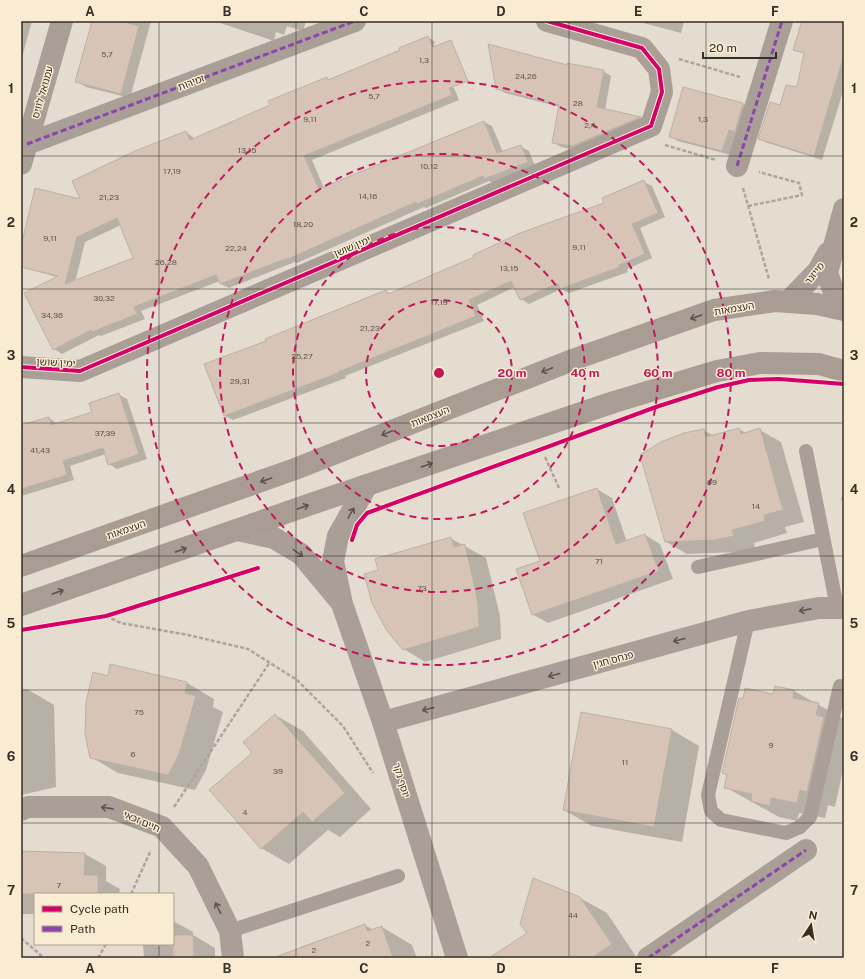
<svg xmlns="http://www.w3.org/2000/svg" width="865" height="979" font-family="'Public Sans','Noto Sans Hebrew',sans-serif">
  <rect width="100%" height="100%" fill="#e4dccf"/>
  <g fill="#0003" fill-rule="evenodd">
    <polygon points="21,21 32,21 21,61"/>
    <polygon points="93,21 151,21 130,98 86,87 77,81"/>
    <polygon points="214,21 306,21 303,31 287,26 284,35 276,32 274,41"/>
    <polygon points="308,21 316,21 316,23"/>
    <polygon points="636,21 684,21 681,33"/>
    <polygon points="803,21 844,21 844,88 822,160 768,143 760,139 781,106 798,88 805,54 795,49"/>
    <path d="M428 37 435 42 426 77 446 83 454 88 459 100 312 160 324 188 484 122 492 126 503 152 521 147 529 151 535 166 493 183 489 181 426 208 424 207 297 263 295 262 229 288 221 284 220 281 141 311 145 319 101 336 99 335 62 354 54 349 57 277 21 267V251L82 201 186 132 195 139 271 106 327 78 330 80 401 50ZM121 225 134 258 75 282 85 242Z"/>
    <polygon points="568,66 603,71 611,76 605,110 641,117 648,121 580,151 561,147 553,142 560,107 505,93 497,88"/>
    <polygon points="684,88 743,104 751,109 731,155 678,141 670,136"/>
    <polygon points="644,182 652,186 665,217 640,228 652,258 627,269 628,272 569,293 561,289 529,304 521,299 515,287 477,305 484,321 345,376 346,378 233,420 225,416 205,364 267,341 386,291 390,294 605,203"/>
    <polygon points="118,394 127,399 147,459 117,469 109,464 106,454 70,466 74,480 21,496 21,426 49,418 57,424 93,412"/>
    <polygon points="739,429 746,433 760,430 781,442 804,522 785,527 787,533 754,543 755,548 736,552 687,554 665,541 703,430 714,436"/>
    <polygon points="597,489 612,498 627,542 645,535 660,544 673,579 548,623 532,614 541,561"/>
    <polygon points="844,489 844,502 841,500"/>
    <polygon points="450,538 486,558 500,616 501,639 425,662 404,649 379,570"/>
    <polygon points="111,666 187,683 214,699 213,707 223,712 206,770 195,790 118,773 91,757"/>
    <polygon points="776,687 794,691 844,719 844,765 835,807 828,805 825,818 799,813 797,821 779,817 725,787 728,776 723,773 774,695"/>
    <polygon points="27,689 54,705 56,787 21,795 21,690"/>
    <polygon points="582,714 672,730 699,746 682,842 592,826 564,810"/>
    <polygon points="275,715 303,731 371,809 340,837 328,830 289,864 261,848 253,753"/>
    <polygon points="21,852 85,854 106,866 106,881 120,889 119,894 35,894 35,914 23,914 21,913"/>
    <polygon points="580,898 607,913 637,958 491,958"/>
    <polygon points="173,921 193,932 193,935 215,948 215,958 144,958 143,944 173,944"/>
    <polygon points="365,925 373,930 382,927 412,945 417,958 290,958 303,954 300,947"/>
  </g>
  <g fill="#d7c4b7" stroke="#bab1a9" fill-rule="evenodd">
    <polygon points="92,21 121,21 139,26 121,94 75,82"/>
    <polygon points="802,21 844,21 844,55 814,156 758,139 770,102 780,105 786,85 797,87 804,53 793,50"/>
    <path d="M428 36 433 47 451 40 468 81 449 88 452 95 304 156 319 189 484 121 497 153 521 145 528 162 484 179 483 176 417 204 416 202 288 259V258L220 284 216 275 134 307 137 314 92 332 91 330 53 350 24 293 58 276 21 267V246L35 188 80 199 72 181 135 151 186 131 190 140 270 105 268 101 327 77 328 80 400 50 399 48ZM117 218 133 258 65 284 77 237Z"/>
    <polygon points="488,44 567,65 567,63 604,70 597,107 641,117 572,146 552,143 559,105 496,89"/>
    <polygon points="683,87 743,103 735,132 729,130 722,151 669,137"/>
    <polygon points="644,180 658,213 632,224 645,254 619,265 620,267 560,289 558,283 520,300 511,281 469,300 476,316 338,372 338,373 224,416 204,364 266,341 265,339 386,290 388,294 474,257 473,255 520,233 604,203 602,198"/>
    <polygon points="119,393 139,454 108,465 103,448 63,461 67,475 21,489 21,425 49,417 51,425 92,412 89,403"/>
    <polygon points="739,428 741,434 760,428 783,510 764,515 765,521 732,530 734,536 714,540 665,542 640,455 661,442 684,433 704,429 706,437"/>
    <polygon points="597,488 616,544 645,534 659,571 532,615 516,569 540,561 523,513"/>
    <polygon points="451,537 454,547 465,544 478,603 479,627 403,650 387,631 372,603 364,574 378,570 375,559"/>
    <polygon points="110,664 187,682 185,693 196,696 179,754 168,775 90,758 85,734 86,702 93,672 108,676"/>
    <polygon points="775,686 794,690 793,698 819,703 816,715 824,717 807,792 800,790 797,803 771,798 770,806 751,801 752,794 724,788 727,775 722,773 739,698 743,699 745,688 773,694"/>
    <polygon points="581,712 672,729 654,827 563,810"/>
    <polygon points="275,714 345,793 312,822 303,812 261,849 209,790 252,753 243,742"/>
    <polygon points="21,851 85,853 84,875 98,875 98,894 21,894"/>
    <polygon points="533,878 580,897 612,944 592,958 489,958 527,933 520,924"/>
    <polygon points="365,924 367,931 382,926 393,958 278,958 278,956"/>
    <polygon points="173,935 193,935 194,958 173,958"/>
  </g>
  <g fill="none" stroke-linecap="round" stroke-linejoin="round">
    <g stroke="#ada59d" stroke-width="2.5" stroke-dasharray="4 2" stroke-linecap="butt">
      <polyline points="679,59 740,77"/>
      <polyline points="665,145 716,160"/>
      <polyline points="743,188 769,279"/>
      <polyline points="748,206 802,195 799,183 759,172"/>
      <polyline points="545,457 559,488"/>
      <polyline points="106,616 121,623 188,635 248,649 297,680 343,726 373,773"/>
      <polyline points="174,807 270,662"/>
      <polyline points="131,894 151,850"/>
      <polyline points="21,938 44,958"/>
      <polyline points="98,958 106,944"/>
    </g>
    <g stroke="#a99f96" stroke-width="14">
      <polyline points="806,451 837,607"/>
      <polyline points="698,567 823,539"/>
      <polyline points="748,621 708,795 711,811 721,820 786,833 800,827 810,817 840,686"/>
      <polyline points="230,931 398,876"/>
    </g>
    <g stroke="#a99f96" stroke-width="22">
      <polyline points="27,144 355,21"/>
      <polyline points="21,164 62,21"/>
      <polyline points="737,166 782,21"/>
      <polyline points="844,209 827,273 835,295 844,308"/>
      <polyline points="788,302 818,271 828,253"/>
      <polyline points="21,367 80,371 651,126 662,92 659,69 642,48 547,21"/>
      <polyline points="367,485 338,536 333,561 342,604 383,722 457,958"/>
      <polyline points="237,530 274,538 301,554 340,601"/>
      <polyline points="383,722 748,621 819,608 844,608"/>
      <polyline points="21,810 28,807 109,807 162,827 198,866 230,931 233,958"/>
      <polyline points="648,958 806,850"/>
    </g>
    <g stroke="#a89c93" stroke-width="22">
      <polyline points="21,566 295,469 575,359 714,310 775,301 817,304 844,310"/>
      <polyline points="21,605 308,505 614,402 717,371 760,363 819,364 844,371"/>
    </g>
    <g stroke="#8e44ad" stroke-width="3" stroke-dasharray="6 3" stroke-linecap="butt">
      <polyline points="27,144 355,21"/>
      <polyline points="737,166 782,21"/>
      <polyline points="648,958 806,850"/>
    </g>
    <g stroke="#faecd3" stroke-width="6">
      <g id="cycleway">
        <polyline points="21,367 80,371 651,126 662,92 659,69 642,48 547,21"/>
        <polyline points="352,540 357,525 367,513 656,407 718,387 749,380 779,379 844,384"/>
        <polyline points="21,630 106,616 258,568"/>
      </g>
    </g>
    <use href="#cycleway" stroke="#d6006c" stroke-width="4"/>
  </g>
  <defs><path id="oneway-shaft" d="M-6 0H5M1.5-3L5.5 0L1.5 3" fill="none" stroke-width="1.6" stroke-linecap="round" stroke-linejoin="round"/></defs>
  <g stroke="#5d554c">
    <use href="#oneway-shaft" transform="translate(696 317) rotate(161)"/>
    <use href="#oneway-shaft" transform="translate(547 370) rotate(158)"/>
    <use href="#oneway-shaft" transform="translate(387 433) rotate(158)"/>
    <use href="#oneway-shaft" transform="translate(427 465) rotate(-19)"/>
    <use href="#oneway-shaft" transform="translate(266 480) rotate(161)"/>
    <use href="#oneway-shaft" transform="translate(303 507) rotate(-19)"/>
    <use href="#oneway-shaft" transform="translate(181 550) rotate(-19)"/>
    <use href="#oneway-shaft" transform="translate(58 592) rotate(-19)"/>
  </g>
  <g stroke="#5e564d">
    <use href="#oneway-shaft" transform="translate(351 513) rotate(-60)"/>
    <use href="#oneway-shaft" transform="translate(298 553) rotate(36)"/>
    <use href="#oneway-shaft" transform="translate(805 610) rotate(169)"/>
    <use href="#oneway-shaft" transform="translate(679 640) rotate(165)"/>
    <use href="#oneway-shaft" transform="translate(554 675) rotate(165)"/>
    <use href="#oneway-shaft" transform="translate(428 709) rotate(165)"/>
    <use href="#oneway-shaft" transform="translate(107 808) rotate(-172)"/>
    <use href="#oneway-shaft" transform="translate(218 908) rotate(-116)"/>
  </g>
  <path fill="none" stroke="#352f26" stroke-width="1" stroke-opacity="0.55" d="M159 21V894M296 21V958M432 21V958M569 21V958M706 21V958M21 156H844M21 289H844M21 423H844M21 556H844M21 690H844M21 823H844M159 944V958"/>
  <g fill="none" stroke="#c2185b" stroke-width="2" stroke-dasharray="7 5">
    <circle cx="439" cy="373" r="73"/>
    <circle cx="439" cy="373" r="146"/>
    <circle cx="439" cy="373" r="219"/>
    <circle cx="439" cy="373" r="292"/>
  </g>
  <g text-anchor="middle" dominant-baseline="central" stroke-width="3" stroke-linejoin="round" paint-order="stroke">
    <g font-size="8" fill="#5e554b">
      <text x="107" y="54">5,7</text>
      <text x="424" y="60">1,3</text>
      <text x="526" y="76">24,26</text>
      <text x="374" y="96">5,7</text>
      <text x="578" y="103">28</text>
      <text x="310" y="119">9,11</text>
      <text x="703" y="119">1,3</text>
      <text x="590" y="125">2,4</text>
      <text x="247" y="150">13,15</text>
      <text x="429" y="166">10,12</text>
      <text x="172" y="171">17,19</text>
      <text x="368" y="196">14,16</text>
      <text x="109" y="197">21,23</text>
      <text x="303" y="224">18,20</text>
      <text x="50" y="238">9,11</text>
      <text x="579" y="247">9,11</text>
      <text x="236" y="248">22,24</text>
      <text x="166" y="262">26,28</text>
      <text x="509" y="268">13,15</text>
      <text x="104" y="298">30,32</text>
      <text x="439" y="302">17,19</text>
      <text x="52" y="315">34,36</text>
      <text x="370" y="328">21,23</text>
      <text x="302" y="356">25,27</text>
      <text x="240" y="381">29,31</text>
      <text x="105" y="433">37,39</text>
      <text x="40" y="450">41,43</text>
      <text x="712" y="482">69</text>
      <text x="756" y="506">14</text>
      <text x="599" y="561">71</text>
      <text x="422" y="588">73</text>
      <text x="139" y="712">75</text>
      <text x="771" y="745">9</text>
      <text x="133" y="754">6</text>
      <text x="625" y="762">11</text>
      <text x="278" y="771">39</text>
      <text x="245" y="812">4</text>
      <text x="59" y="885">7</text>
      <text x="573" y="915">44</text>
      <text x="368" y="943">2</text>
      <text x="314" y="950">2</text>
    </g>
    <g font-size="10" fill="#352f26" stroke="#faecd3">
      <text transform="translate(191 82) rotate(-21)">זמירות</text>
      <text transform="translate(42 92) rotate(-74)">עמנואל לוויס</text>
      <text transform="translate(352 246) rotate(-23)">ימין שושן</text>
      <text transform="translate(814 273) rotate(-52)">מייזנר</text>
      <text transform="translate(734 308) rotate(-10)">העצמאות</text>
      <text transform="translate(56 362) rotate(3)">ימין שושן</text>
      <text transform="translate(430 416) rotate(-22)">העצמאות</text>
      <text transform="translate(126 529) rotate(-19)">העצמאות</text>
      <text transform="translate(613 659) rotate(-15)">פנחס חגין</text>
      <text transform="translate(402 780) rotate(73)">יוסף נקר</text>
      <text transform="translate(142 821) rotate(23)">חיים זכאי</text>
    </g>
  </g>
  <circle cx="439" cy="373" r="6" fill="#c2185b" stroke="#faecd3" stroke-width="2"/>
  <g font-size="12" text-anchor="middle" font-weight="bold" fill="#c2185b" stroke="#faecd3" stroke-width="3" stroke-linejoin="round" paint-order="stroke">
    <text x="512" y="377">20 m</text>
    <text x="585" y="377">40 m</text>
    <text x="658" y="377">60 m</text>
    <text x="731" y="377">80 m</text>
  </g>
  <rect width="865" height="979" fill="none" stroke="#faecd3" stroke-width="44"/>
  <rect x="34" y="893" width="140" height="52" fill="#faecd3" stroke="#aba08e"/>
  <rect x="42" y="906" width="20" height="6" fill="#d6006c" stroke="#aba08e"/>
  <text x="70" y="913" font-size="12" fill="#352f26">Cycle path</text>
  <rect x="42" y="926" width="20" height="6" fill="#8e44ad" stroke="#aba08e"/>
  <text x="70" y="933" font-size="12" fill="#352f26">Path</text>
  <g transform="translate(811 925) rotate(12)" stroke="#faecd3" stroke-width="3" paint-order="stroke">
  <path d="M0-3L7 15L0 10L-7 15Z" fill="#352f26"/>
  <text y="-6" font-size="11" font-weight="bold" text-anchor="middle" fill="#352f26">N</text>
  </g>
  <path d="M703 52v6h73v-6" fill="none" stroke="#352f26" stroke-width="2"/>
  <text x="709" y="52" font-size="12" fill="#352f26" stroke="#faecd3" stroke-width="3" paint-order="stroke">20 m</text>
  <rect x="22" y="22" width="821" height="935" fill="none" stroke="#352f26" stroke-width="1.5"/>
  <g font-size="13" text-anchor="middle" font-weight="bold" fill="#352f26">
    <text x="90" y="16">A</text>
    <text x="227" y="16">B</text>
    <text x="364" y="16">C</text>
    <text x="501" y="16">D</text>
    <text x="638" y="16">E</text>
    <text x="775" y="16">F</text>
    <text x="11" y="93">1</text>
    <text x="854" y="93">1</text>
    <text x="11" y="227">2</text>
    <text x="854" y="227">2</text>
    <text x="11" y="360">3</text>
    <text x="854" y="360">3</text>
    <text x="11" y="494">4</text>
    <text x="854" y="494">4</text>
    <text x="11" y="628">5</text>
    <text x="854" y="628">5</text>
    <text x="11" y="761">6</text>
    <text x="854" y="761">6</text>
    <text x="11" y="895">7</text>
    <text x="854" y="895">7</text>
    <text x="90" y="973">A</text>
    <text x="227" y="973">B</text>
    <text x="364" y="973">C</text>
    <text x="501" y="973">D</text>
    <text x="638" y="973">E</text>
    <text x="775" y="973">F</text>
  </g>
</svg>
